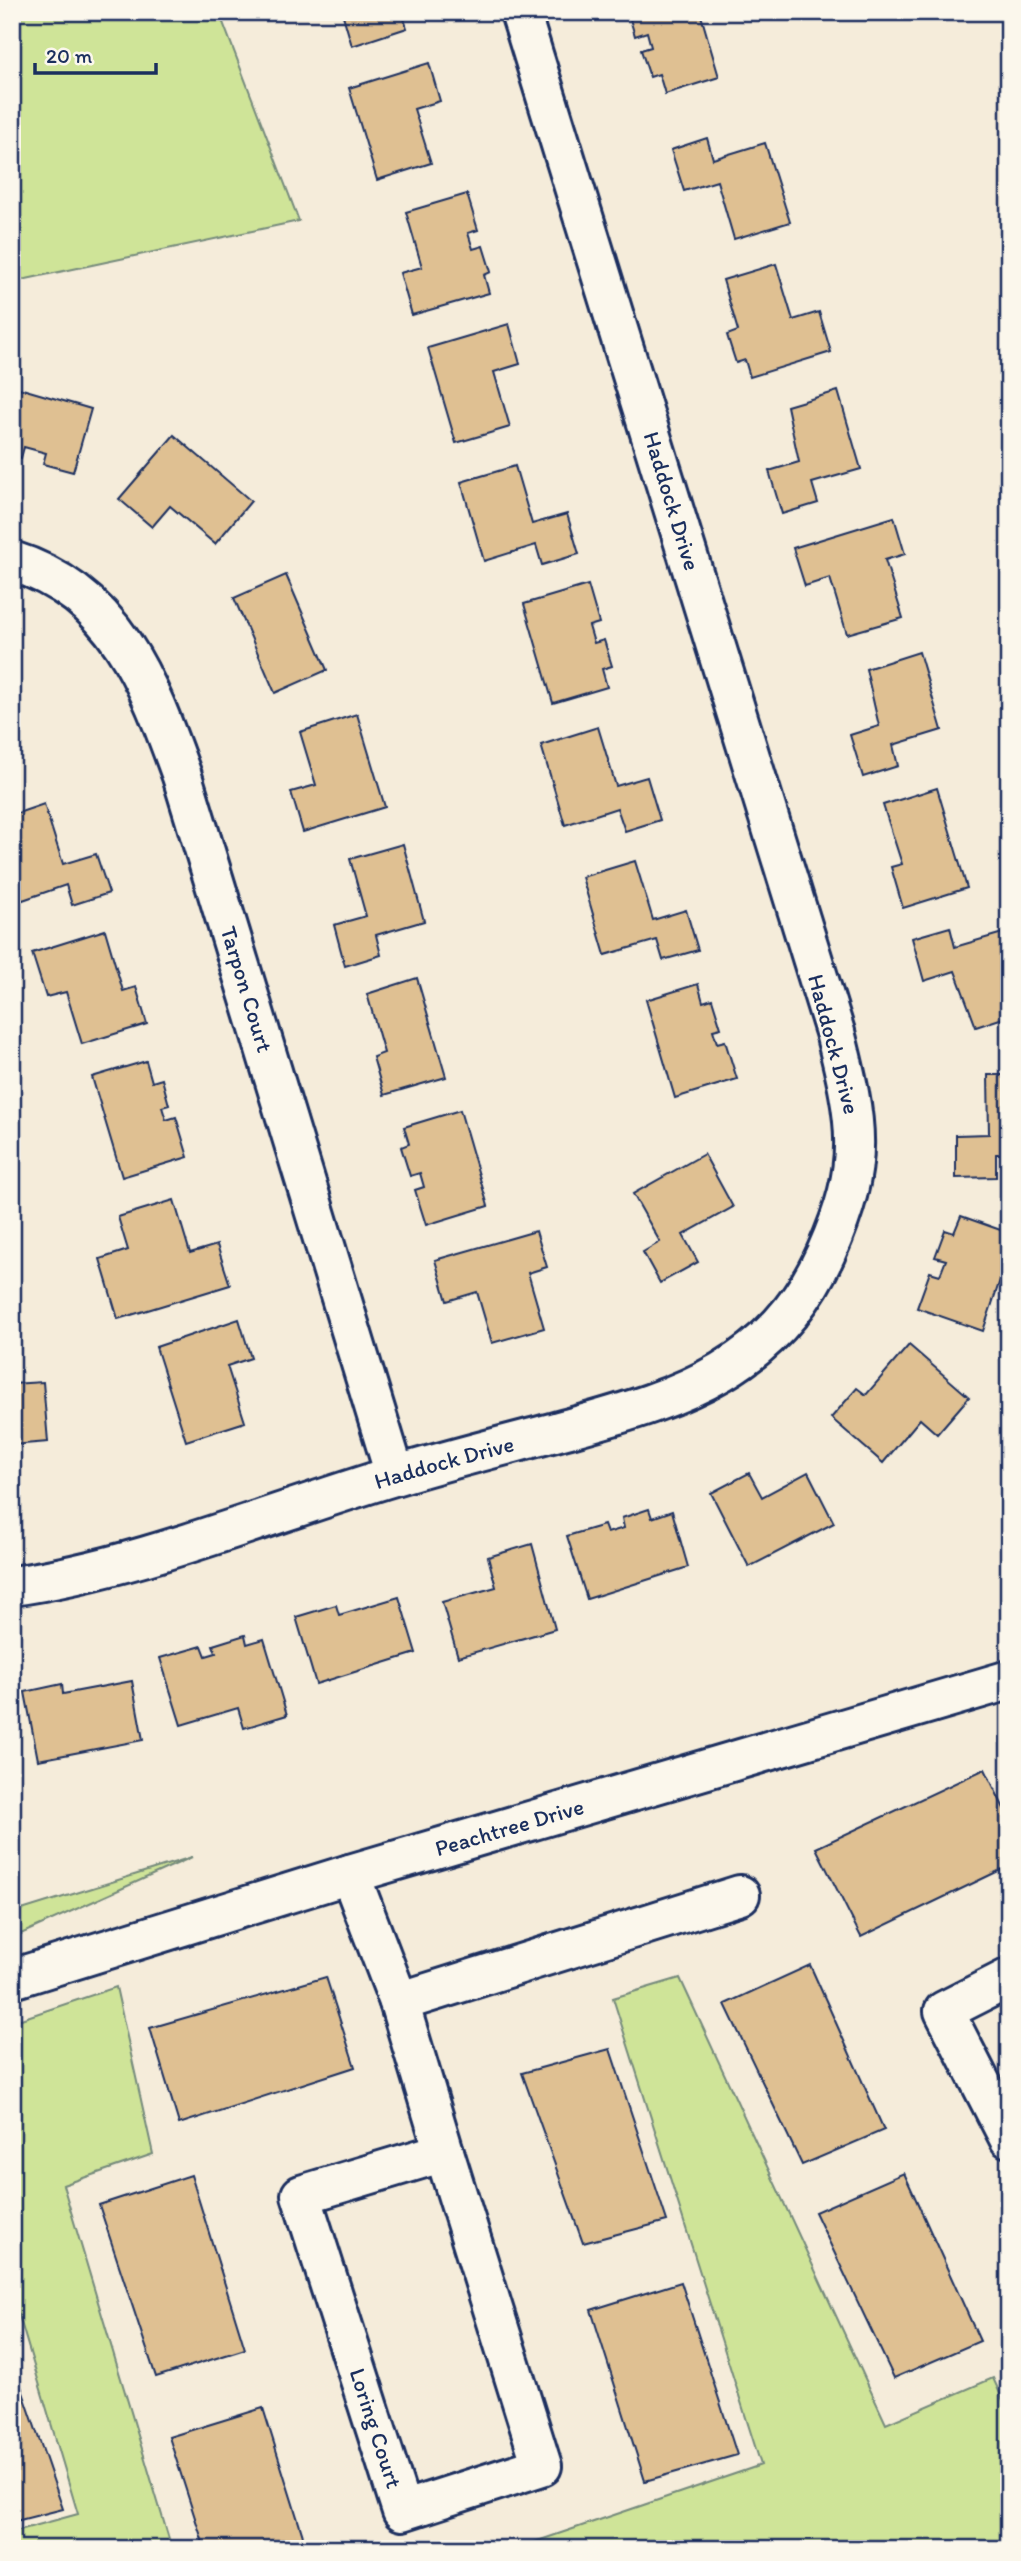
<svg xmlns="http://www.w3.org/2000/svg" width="1021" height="2561" font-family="Itim,sans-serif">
  <rect width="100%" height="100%" fill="#f5ecda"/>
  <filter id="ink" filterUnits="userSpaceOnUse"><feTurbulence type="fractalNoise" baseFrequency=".0143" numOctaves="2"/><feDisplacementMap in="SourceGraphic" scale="14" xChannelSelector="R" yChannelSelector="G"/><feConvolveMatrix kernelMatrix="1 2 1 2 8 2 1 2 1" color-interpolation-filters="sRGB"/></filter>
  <g filter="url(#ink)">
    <g fill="#cfe498" stroke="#758a7b" stroke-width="2">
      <polygon points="12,12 219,12 299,221 12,282"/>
      <polygon points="192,1857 12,1938 12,1913"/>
      <polygon points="680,1978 886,2424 993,2378 1009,2413 1009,2549 514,2549 761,2465 613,1998"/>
      <polygon points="116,1987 153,2154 63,2185 172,2549 12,2549 12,2532 78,2514 12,2292 12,2022"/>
    </g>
    <g fill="#dfc092" stroke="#1b2f5e" stroke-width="2">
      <polygon points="342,12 402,12 407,28 352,46"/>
      <polygon points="628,12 700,12 719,77 665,94 659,74 650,77 641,50 651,47 647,32 635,36"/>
      <polygon points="429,63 440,101 414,109 431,163 377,180 349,88"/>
      <polygon points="707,138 713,159 765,143 790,222 734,239 717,181 684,191 671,150"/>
      <polygon points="467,194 478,230 468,233 473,249 483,246 491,272 484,275 489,293 412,315 400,273 422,267 406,212"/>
      <polygon points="776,264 793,320 819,312 831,352 750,377 745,360 736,363 727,335 738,331 723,280"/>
      <polygon points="509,324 520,364 494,372 510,427 456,443 428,348"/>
      <polygon points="12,386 91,409 73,472 43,464 46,453 24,447 21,458 12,455"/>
      <polygon points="838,391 861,469 812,483 818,503 782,514 769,471 799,462 787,406"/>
      <polygon points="174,435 251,501 215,544 170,506 152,527 119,499"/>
      <polygon points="515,466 532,524 567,514 579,554 542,565 536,545 484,561 461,482"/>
      <polygon points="894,517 905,554 885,560 903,618 847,634 830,578 805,586 793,548"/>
      <polygon points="286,575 327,670 275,693 234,598"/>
      <polygon points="588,585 599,623 589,626 594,643 604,640 612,666 602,669 607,687 553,703 524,604"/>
      <polygon points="919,652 942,730 893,745 898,766 863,777 850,735 879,726 866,669"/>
      <polygon points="357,714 385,807 303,832 291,792 316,785 300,732"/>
      <polygon points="598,727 616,786 647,777 660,820 625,831 617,808 565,825 541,745"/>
      <polygon points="937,788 967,888 903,908 891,867 902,864 883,805"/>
      <polygon points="44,804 63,864 96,854 109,893 72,905 66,885 14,903 12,815"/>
      <polygon points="403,844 424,921 376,935 381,955 345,966 334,925 366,916 350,859"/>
      <polygon points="635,861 653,920 686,910 698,950 663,960 657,940 605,955 582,877"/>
      <polygon points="950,927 955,947 1006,932 1009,942 1009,1016 976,1027 955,971 924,981 912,938"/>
      <polygon points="105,930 123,991 136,987 147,1024 82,1044 66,992 46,997 32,953"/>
      <polygon points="417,978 446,1077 384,1095 373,1057 384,1053 367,994"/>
      <polygon points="698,984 703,1002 712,999 721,1028 713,1030 717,1043 725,1041 737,1079 675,1098 646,1000"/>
      <polygon points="146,1061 152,1082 162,1079 169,1105 162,1107 166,1120 176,1117 188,1157 122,1177 92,1077"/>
      <polygon points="988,1075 1009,1075 1009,1154 996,1154 996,1177 956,1178 956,1135 989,1134"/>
      <polygon points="460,1110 488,1206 426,1225 415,1190 424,1187 420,1173 410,1176 401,1147 409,1144 404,1127"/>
      <polygon points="704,1154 733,1207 683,1235 698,1262 660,1283 643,1252 660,1242 633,1194"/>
      <polygon points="174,1200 190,1253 217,1245 230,1285 118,1319 100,1259 128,1250 118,1217"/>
      <polygon points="961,1216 1009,1233 1009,1280 1001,1277 983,1331 917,1308 930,1272 940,1275 946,1260 935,1257 945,1230 954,1233"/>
      <polygon points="536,1231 547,1267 528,1273 544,1328 492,1343 477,1292 447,1301 435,1260"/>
      <polygon points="239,1319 251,1358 227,1366 245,1422 186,1441 156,1347"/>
      <polygon points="909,1345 969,1397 937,1434 920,1419 883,1463 831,1418 857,1388 866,1395"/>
      <polygon points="43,1382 48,1442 12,1445 12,1384"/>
      <polygon points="808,1472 834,1523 749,1567 711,1493 749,1473 762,1497"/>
      <polygon points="649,1509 652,1518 672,1511 688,1567 587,1599 567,1536 604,1525 607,1533 624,1528 622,1518"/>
      <polygon points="532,1544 555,1629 458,1657 442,1602 496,1587 488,1557"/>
      <polygon points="399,1597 416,1653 316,1684 296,1617 336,1605 339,1615"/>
      <polygon points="245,1635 247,1644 264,1639 287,1715 244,1728 238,1708 181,1725 160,1658 202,1646 206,1656 216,1653 213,1645"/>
      <polygon points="132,1681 143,1740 38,1760 25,1692 62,1684 63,1694"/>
      <polygon points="985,1769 1009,1819 1009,1866 861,1937 816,1848"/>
      <polygon points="810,1965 884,2130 802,2165 725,2004"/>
      <polygon points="326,1977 355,2067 179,2124 150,2028"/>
      <polygon points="610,2049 667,2221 583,2243 522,2073"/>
      <polygon points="904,2173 980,2341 894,2378 815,2212"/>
      <polygon points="191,2175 245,2349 156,2377 99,2205"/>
      <polygon points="681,2282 737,2455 645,2481 591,2310"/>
      <polygon points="12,2360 63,2509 12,2522"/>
      <polygon points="263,2408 307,2549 205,2549 169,2437"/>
    </g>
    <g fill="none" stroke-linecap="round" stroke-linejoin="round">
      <g stroke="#1b2f5e" stroke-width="44">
        <g id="minor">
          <path id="s1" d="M12 561C117 594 148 682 182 776L395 1475"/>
          <path id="s2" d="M12 1586C140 1568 270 1513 394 1476 453 1458 511 1444 570 1428 683 1397 775 1367 826 1253 866 1163 858 1124 835 1032L520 12"/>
          <polyline points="350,1874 399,2002 444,2152"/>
          <polyline points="1009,1978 944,2011 1009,2138"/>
          <path id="s3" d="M12 1979 350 1874 1009 1680"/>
          <polyline points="399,2002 740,1895"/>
          <polygon points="444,2152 542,2466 402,2511 301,2195"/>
        </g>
      </g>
      <use href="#minor" stroke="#fbf7ec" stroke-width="38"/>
    </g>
  </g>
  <g text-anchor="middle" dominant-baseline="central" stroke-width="5" stroke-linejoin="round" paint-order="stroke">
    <g font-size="23" fill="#1b2f5e" stroke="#fbf7ec">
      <text transform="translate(672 501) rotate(73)">Haddock Drive</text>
      <text stroke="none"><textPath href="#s1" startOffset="509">Tarpon Court</textPath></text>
      <text transform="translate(834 1044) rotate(75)">Haddock Drive</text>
      <text stroke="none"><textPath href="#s2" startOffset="450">Haddock Drive</textPath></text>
      <text stroke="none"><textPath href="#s3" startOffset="520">Peachtree Drive</textPath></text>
      <text transform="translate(376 2428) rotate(72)">Loring Court</text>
    </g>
  </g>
  <rect width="1021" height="2561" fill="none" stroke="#fbf7ec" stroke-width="42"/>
  <rect x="21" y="21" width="979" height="2519" fill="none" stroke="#1b2f5e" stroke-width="2.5" filter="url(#ink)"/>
  <path d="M35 63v10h121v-10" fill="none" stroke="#1b2f5e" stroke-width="3.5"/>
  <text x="46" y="63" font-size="21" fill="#1b2f5e" stroke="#fbf7ec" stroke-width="5" paint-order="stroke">20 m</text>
</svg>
